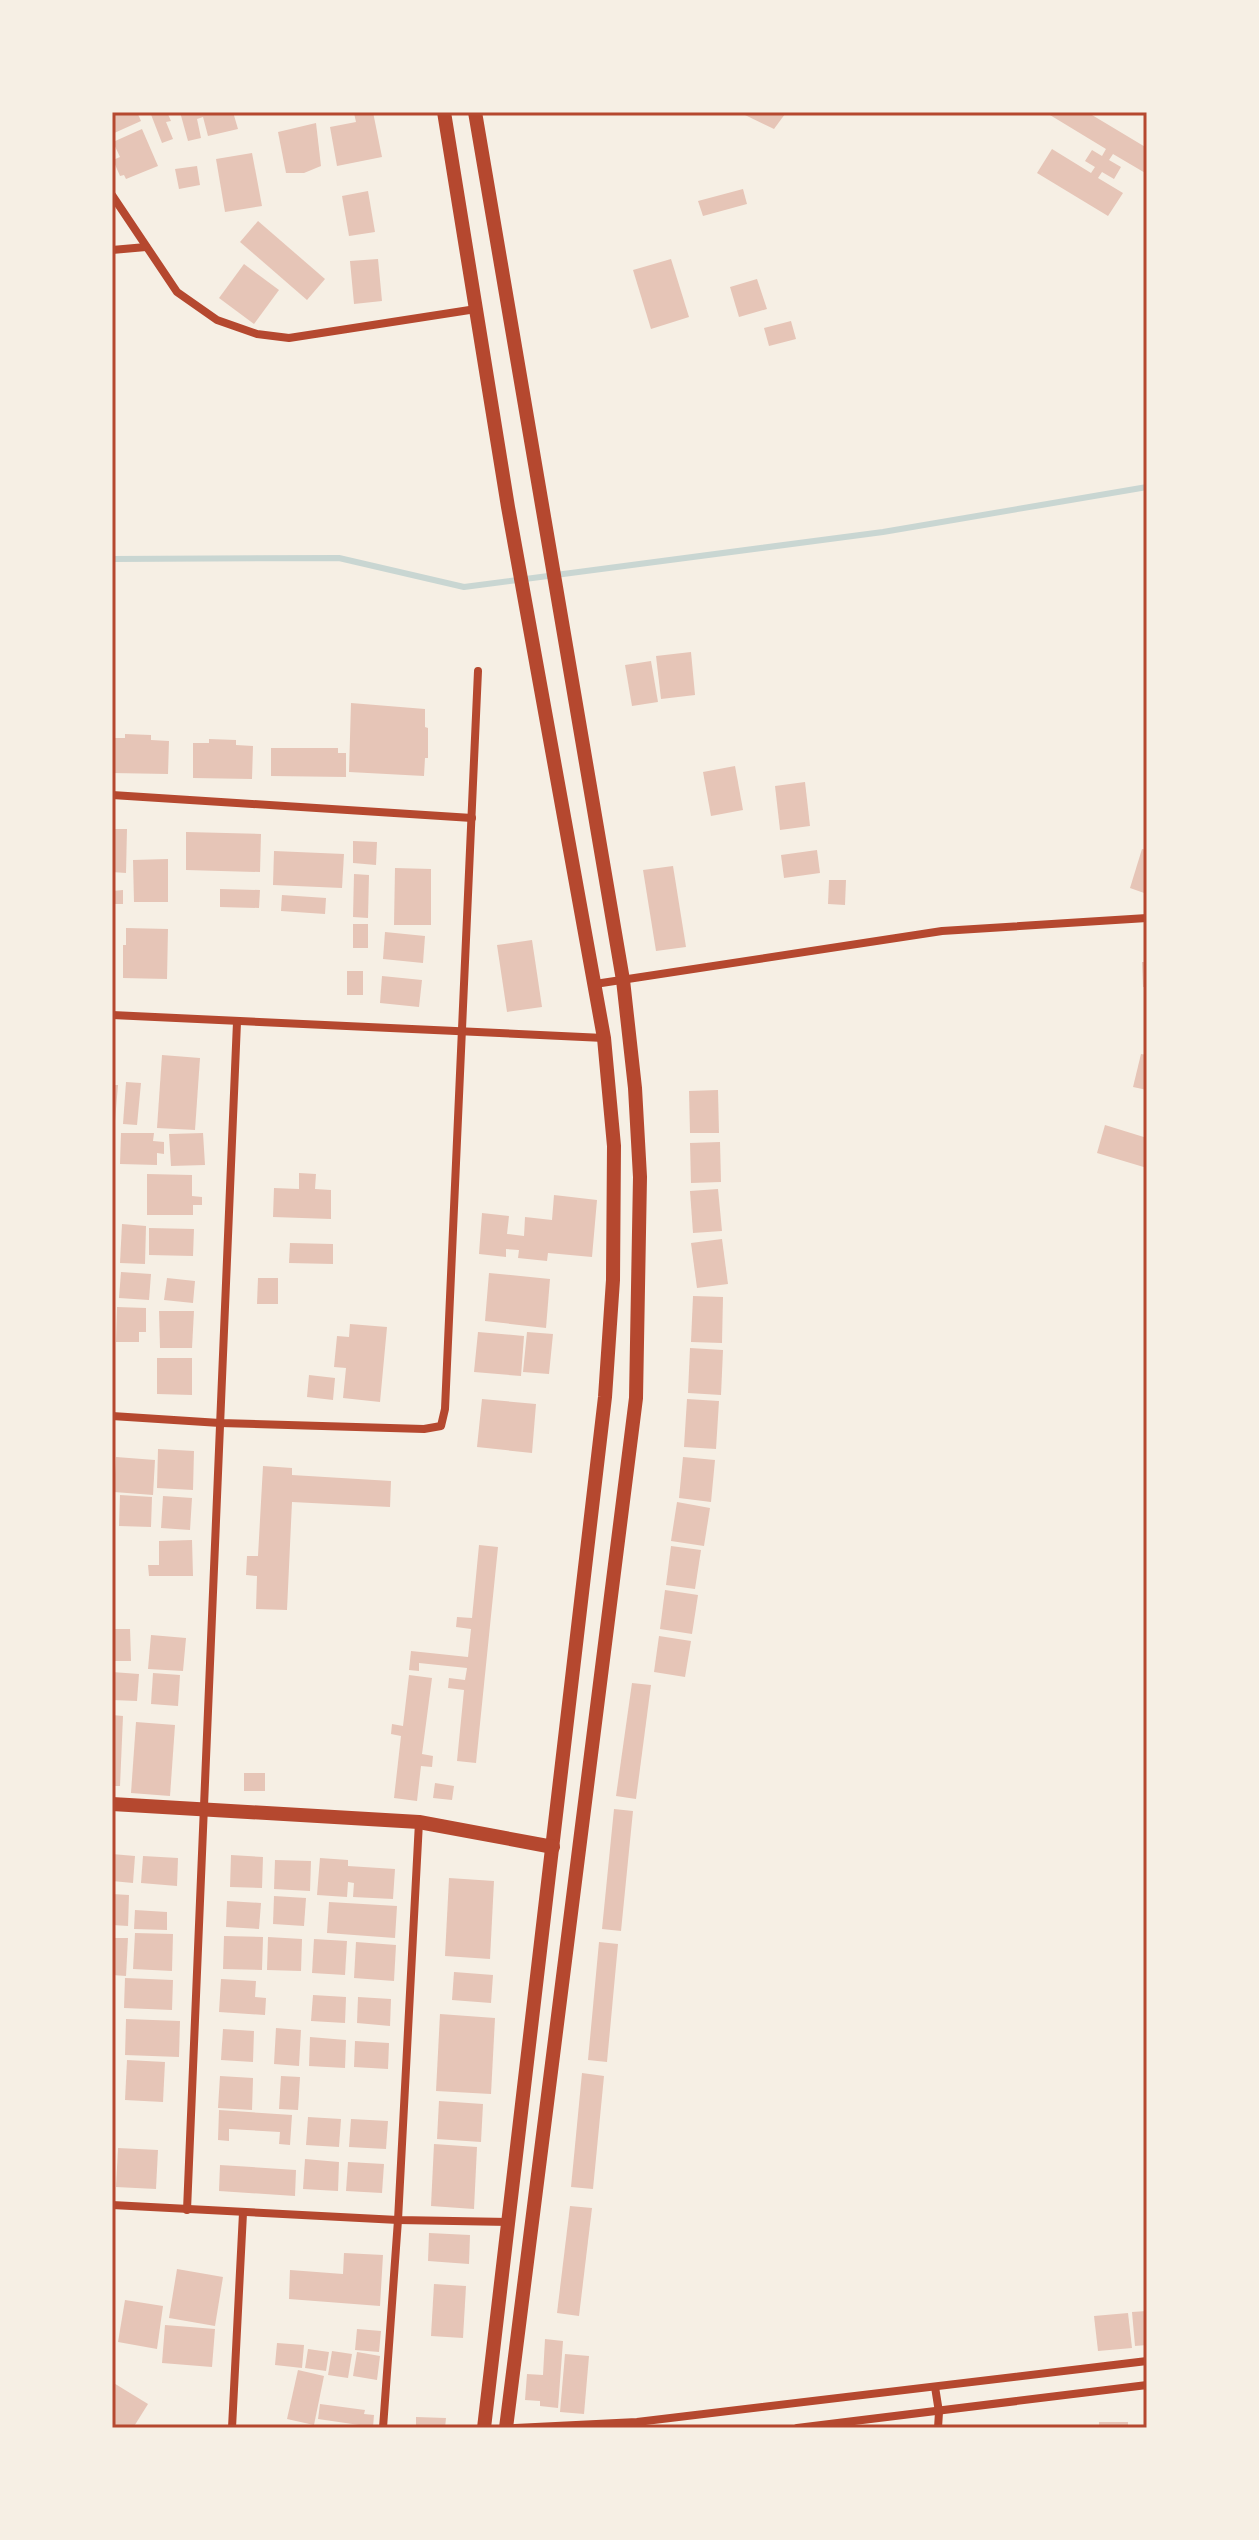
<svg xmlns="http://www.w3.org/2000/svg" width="1259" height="2540" font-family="'Archivo Narrow',sans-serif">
  <rect width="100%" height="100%" fill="#f6efe4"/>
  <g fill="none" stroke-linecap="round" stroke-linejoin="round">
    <polyline stroke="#c9d6d2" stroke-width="6" points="112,559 339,558 464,587 883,532 1147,487"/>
  </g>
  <g fill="#e6c5b7">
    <polygon points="112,112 137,112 141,121 112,134"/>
    <polygon points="150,112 161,112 161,114 167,112 171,121 166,122 173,139 162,143"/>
    <polygon points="180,112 233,112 238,129 208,136 203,117 197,119 201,138 188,141"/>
    <polygon points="373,112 382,157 337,166 330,127 356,122 354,113"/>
    <polygon points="747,112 780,112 785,114 774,129 745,115"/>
    <polygon points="1045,112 1087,112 1147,148 1147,174 1113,154 1109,160 1121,167 1114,179 1102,172 1098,178 1123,193 1108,216 1037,173 1052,149 1091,173 1095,167 1085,161 1092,150 1102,156 1106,149"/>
    <polygon points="316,123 321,166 304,173 286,173 278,132"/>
    <polygon points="142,129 158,166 126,179 124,175 120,176 113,160 120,157 113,142"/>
    <polygon points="252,153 262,206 225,212 216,159"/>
    <polygon points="197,166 200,185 179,189 175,169"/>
    <polygon points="743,189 747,204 703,216 698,201"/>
    <polygon points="368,191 375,232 349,236 342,196"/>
    <polygon points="258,221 325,279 307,300 240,242"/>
    <polygon points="378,259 382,301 354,304 350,261"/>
    <polygon points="671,259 689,317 651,329 633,270"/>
    <polygon points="244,264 279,290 254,324 219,298"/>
    <polygon points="757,279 767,309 739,317 730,287"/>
    <polygon points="791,321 796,339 769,346 764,328"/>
    <polygon points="691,652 695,695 661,699 656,656"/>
    <polygon points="651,661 658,702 632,706 625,665"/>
    <polygon points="351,703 425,709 425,727 428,728 428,758 425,758 424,776 349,772"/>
    <polygon points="125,734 151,735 151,740 169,741 168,774 112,773 112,738 125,738"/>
    <polygon points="209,739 236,740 236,745 253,746 252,779 193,778 193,743 209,743"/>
    <polygon points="271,748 338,748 338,753 346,753 346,777 271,776"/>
    <polygon points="735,766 743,810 711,816 703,772"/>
    <polygon points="805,782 810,826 780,830 775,786"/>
    <polygon points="112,829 127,829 126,873 112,872"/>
    <polygon points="186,832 261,834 260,872 186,870"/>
    <polygon points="353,841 377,842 376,865 353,863"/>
    <polygon points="1142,849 1147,850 1147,894 1130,888"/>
    <polygon points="817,850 820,873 784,878 781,855"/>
    <polygon points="274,851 344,854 342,888 273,885"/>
    <polygon points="168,859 168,902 134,902 133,860"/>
    <polygon points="673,866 686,947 656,951 643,870"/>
    <polygon points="395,868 431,869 431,925 394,925"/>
    <polygon points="354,874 369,875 368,918 353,917"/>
    <polygon points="829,880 846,880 845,905 828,904"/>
    <polygon points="220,889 260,890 259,908 220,907"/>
    <polygon points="123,890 123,904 112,904 112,891"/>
    <polygon points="282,895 326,898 325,914 281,911"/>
    <rect x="353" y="924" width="15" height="24"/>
    <polygon points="126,928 168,929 167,979 123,978 123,945 126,945"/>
    <polygon points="385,932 425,936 423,963 383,959"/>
    <polygon points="532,940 542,1007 507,1012 497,945"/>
    <polygon points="1142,962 1147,962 1147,987 1143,987"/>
    <rect x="347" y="971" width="16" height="24"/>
    <polygon points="382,976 422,980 419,1007 380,1003"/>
    <polygon points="1141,1054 1147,1055 1147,1090 1133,1087"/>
    <polygon points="162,1055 200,1058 195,1130 157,1128"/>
    <polygon points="126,1082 141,1083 137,1125 123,1124"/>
    <polygon points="112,1085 118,1085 115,1121 112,1121"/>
    <polygon points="718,1090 719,1133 690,1133 689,1091"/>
    <polygon points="1105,1125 1147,1138 1147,1168 1097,1153"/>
    <polygon points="121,1133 154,1133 153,1141 164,1142 164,1154 157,1153 157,1165 120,1164"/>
    <polygon points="203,1133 205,1165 171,1166 169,1134"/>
    <polygon points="720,1142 721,1182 691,1183 690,1143"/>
    <polygon points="299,1173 316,1174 315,1189 331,1190 331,1219 273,1217 274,1188 299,1189"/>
    <polygon points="147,1174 192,1175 192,1196 202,1197 202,1205 193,1205 193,1215 147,1215"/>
    <polygon points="718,1189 722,1231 693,1233 690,1191"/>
    <polygon points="554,1195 597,1200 592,1257 548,1253 547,1261 518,1258 519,1250 506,1249 506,1257 479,1254 482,1213 509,1216 507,1234 524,1236 525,1217 552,1220"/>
    <polygon points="122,1224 146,1226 145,1264 120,1263"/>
    <polygon points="149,1228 194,1229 193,1256 149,1255"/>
    <polygon points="722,1239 728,1284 697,1288 691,1243"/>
    <polygon points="290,1243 333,1244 333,1264 289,1263"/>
    <polygon points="121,1272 151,1274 149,1300 119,1298"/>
    <polygon points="489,1273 550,1279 546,1328 485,1321"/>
    <polygon points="167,1278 195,1281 193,1303 164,1300"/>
    <polygon points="258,1278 278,1278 278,1304 257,1304"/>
    <polygon points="693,1296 723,1297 722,1343 691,1342"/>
    <polygon points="117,1307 146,1308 146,1332 139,1332 139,1342 116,1342"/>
    <polygon points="159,1311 194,1311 192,1348 160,1348"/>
    <polygon points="350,1324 387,1327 380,1402 343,1398 346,1368 334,1367 337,1336 349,1337"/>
    <polygon points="478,1332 524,1336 521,1376 474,1372"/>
    <polygon points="527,1332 553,1334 549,1374 523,1372"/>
    <polygon points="690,1348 723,1350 721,1395 688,1393"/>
    <polygon points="157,1358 192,1358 192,1395 157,1394"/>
    <polygon points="309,1375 335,1378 333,1400 307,1397"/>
    <polygon points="482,1399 536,1404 532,1453 477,1447"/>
    <polygon points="687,1399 719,1401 716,1449 684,1447"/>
    <polygon points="158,1449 194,1451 193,1490 157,1488"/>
    <polygon points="116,1457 155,1460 153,1495 114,1492"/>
    <polygon points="683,1457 715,1460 711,1502 679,1498"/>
    <polygon points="263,1466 292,1468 292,1475 391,1481 390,1507 292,1502 287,1610 256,1609 257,1576 246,1575 247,1556 258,1556"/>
    <polygon points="120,1495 152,1497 151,1527 119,1526"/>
    <polygon points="163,1496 192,1498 190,1530 161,1528"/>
    <polygon points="677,1502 710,1508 704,1546 671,1541"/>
    <polygon points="192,1540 193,1576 149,1576 148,1565 159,1565 159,1541"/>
    <polygon points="479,1545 498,1547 476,1763 457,1761 464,1690 448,1688 449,1678 465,1680 467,1668 419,1663 419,1671 409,1670 411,1651 468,1657 471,1629 456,1627 457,1617 472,1618"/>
    <polygon points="671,1546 701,1550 695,1589 666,1585"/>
    <polygon points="665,1590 698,1595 692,1634 660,1629"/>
    <polygon points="112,1629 130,1629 131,1661 112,1661"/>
    <polygon points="151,1635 186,1638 183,1671 148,1669"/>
    <polygon points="659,1636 691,1641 685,1677 654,1672"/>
    <polygon points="112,1672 139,1674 137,1701 112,1700"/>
    <polygon points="153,1673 180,1675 178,1706 151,1704"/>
    <polygon points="409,1675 432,1678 422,1754 433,1756 432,1767 421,1766 417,1801 394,1798 401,1736 391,1734 392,1724 403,1726"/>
    <polygon points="632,1683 651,1685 636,1799 616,1796"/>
    <polygon points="112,1715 123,1716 120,1786 112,1786"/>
    <polygon points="136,1722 175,1725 170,1796 131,1793"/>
    <rect x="244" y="1773" width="21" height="18"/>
    <polygon points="435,1783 454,1786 452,1800 433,1798"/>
    <polygon points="614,1809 633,1811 621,1931 602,1929"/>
    <polygon points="112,1854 135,1856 133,1883 112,1881"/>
    <polygon points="231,1855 263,1857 262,1888 230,1887"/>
    <polygon points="143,1856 178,1858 177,1886 141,1883"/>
    <polygon points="320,1858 348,1860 348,1866 395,1869 393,1899 353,1897 354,1883 348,1882 347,1897 317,1895"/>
    <polygon points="275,1860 311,1861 310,1891 274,1889"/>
    <polygon points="449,1878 494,1881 490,1959 445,1956"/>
    <polygon points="112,1894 129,1895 128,1926 112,1925"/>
    <polygon points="274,1896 306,1898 304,1926 273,1924"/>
    <polygon points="227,1901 261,1903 259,1929 226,1927"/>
    <polygon points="329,1902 397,1906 395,1938 327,1933"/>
    <polygon points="135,1910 167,1912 167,1930 134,1929"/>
    <polygon points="135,1933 173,1934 172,1971 133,1969"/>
    <polygon points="224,1936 263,1937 262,1970 223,1969"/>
    <polygon points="268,1937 302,1939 301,1971 267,1970"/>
    <polygon points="112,1938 128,1938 126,1976 112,1975"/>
    <polygon points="314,1939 347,1941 345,1975 312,1973"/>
    <polygon points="356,1942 396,1945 394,1981 354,1978"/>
    <polygon points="599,1942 618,1944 607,2062 588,2060"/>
    <polygon points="454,1972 493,1975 491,2003 452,2000"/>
    <polygon points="125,1978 173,1980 172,2010 124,2008"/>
    <polygon points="221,1979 256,1981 255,1997 266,1998 265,2015 219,2012"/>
    <polygon points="313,1995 346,1997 345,2023 311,2021"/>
    <polygon points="358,1997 391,1999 390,2026 357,2023"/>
    <polygon points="440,2014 495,2018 491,2094 436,2091"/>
    <polygon points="126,2019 180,2021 179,2057 125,2055"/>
    <polygon points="276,2028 301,2030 299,2066 274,2064"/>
    <polygon points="223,2029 254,2031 253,2062 221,2060"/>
    <polygon points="310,2037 346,2040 345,2068 309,2066"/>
    <polygon points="355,2041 389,2043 388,2069 354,2067"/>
    <polygon points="127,2060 165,2062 163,2102 125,2100"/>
    <polygon points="582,2073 604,2076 593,2189 571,2187"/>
    <polygon points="220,2076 253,2078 252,2110 218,2108"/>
    <polygon points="281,2076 300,2077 298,2110 279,2109"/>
    <polygon points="439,2101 483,2104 481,2142 437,2139"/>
    <polygon points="219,2110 292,2115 290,2145 279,2144 280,2132 229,2129 229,2141 218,2140"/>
    <polygon points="308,2117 341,2119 339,2147 306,2145"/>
    <polygon points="351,2119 388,2121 386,2149 349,2147"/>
    <polygon points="434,2144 477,2147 474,2209 431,2206"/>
    <polygon points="118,2148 158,2150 156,2189 116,2187"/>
    <polygon points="305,2159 339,2162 338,2191 303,2189"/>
    <polygon points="348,2162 384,2164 382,2193 346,2191"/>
    <polygon points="220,2165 296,2170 295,2196 219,2191"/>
    <polygon points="570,2206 592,2208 579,2316 557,2313"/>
    <polygon points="429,2233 470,2235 469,2264 428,2261"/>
    <polygon points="344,2253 383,2255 380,2306 289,2299 290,2270 343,2274"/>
    <polygon points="177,2269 223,2277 215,2326 169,2318"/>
    <polygon points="434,2284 466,2286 463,2338 431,2336"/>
    <polygon points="125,2300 163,2306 157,2349 118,2342"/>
    <polygon points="1147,2311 1147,2345 1135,2346 1132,2312"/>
    <polygon points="1128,2313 1132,2348 1098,2351 1094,2316"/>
    <polygon points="165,2325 215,2329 212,2367 162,2363"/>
    <polygon points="357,2329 381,2331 379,2352 355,2350"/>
    <polygon points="545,2339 563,2341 558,2408 540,2406 540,2401 525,2400 527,2374 543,2375"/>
    <polygon points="277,2343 304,2345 302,2368 275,2365"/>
    <polygon points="308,2349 329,2352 326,2371 305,2368"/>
    <polygon points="332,2351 352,2354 348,2378 328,2375"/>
    <polygon points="357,2352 380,2356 377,2380 353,2376"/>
    <polygon points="565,2354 589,2356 584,2414 560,2412"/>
    <polygon points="298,2370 324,2376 314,2425 287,2419"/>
    <polygon points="112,2382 148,2404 133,2428 112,2428"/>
    <polygon points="320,2404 365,2410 364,2414 374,2415 373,2427 318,2419"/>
    <polygon points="416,2417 446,2418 445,2428 416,2428"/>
    <rect x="1099" y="2422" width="29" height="6"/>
  </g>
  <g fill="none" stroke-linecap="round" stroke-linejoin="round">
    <g stroke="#b5482f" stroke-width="8">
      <polyline points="112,195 177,292 217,320 257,334 289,338 476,309"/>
      <polyline points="112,250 146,247"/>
      <polyline points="112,795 472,818"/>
      <polyline points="595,984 942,931 1147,918"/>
      <polyline points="112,1015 604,1038"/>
      <polyline points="112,1416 220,1423 424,1429 441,1426 445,1409 478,671"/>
      <polyline points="112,2205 398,2220 509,2222"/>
      <polyline points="187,2210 237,1022"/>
      <polyline points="935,2387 939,2412 938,2428"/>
      <polyline points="232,2428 243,2213"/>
      <polyline points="383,2428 398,2220 419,1822"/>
      <polyline points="515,2428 637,2422 1147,2361"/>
      <polyline points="797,2428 1147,2385"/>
    </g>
    <g stroke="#b5482f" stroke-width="14">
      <polyline points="444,112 508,507 604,1038 614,1146 613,1280 605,1397 484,2428"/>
      <polyline points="475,112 623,980 635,1088 640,1177 636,1398 506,2428"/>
      <polyline points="112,1804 419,1822 553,1847"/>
    </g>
  </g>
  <rect width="1259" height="2540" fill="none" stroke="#f6efe4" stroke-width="228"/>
  <rect x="114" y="114" width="1031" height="2312" fill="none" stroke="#b5482f" stroke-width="3"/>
</svg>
